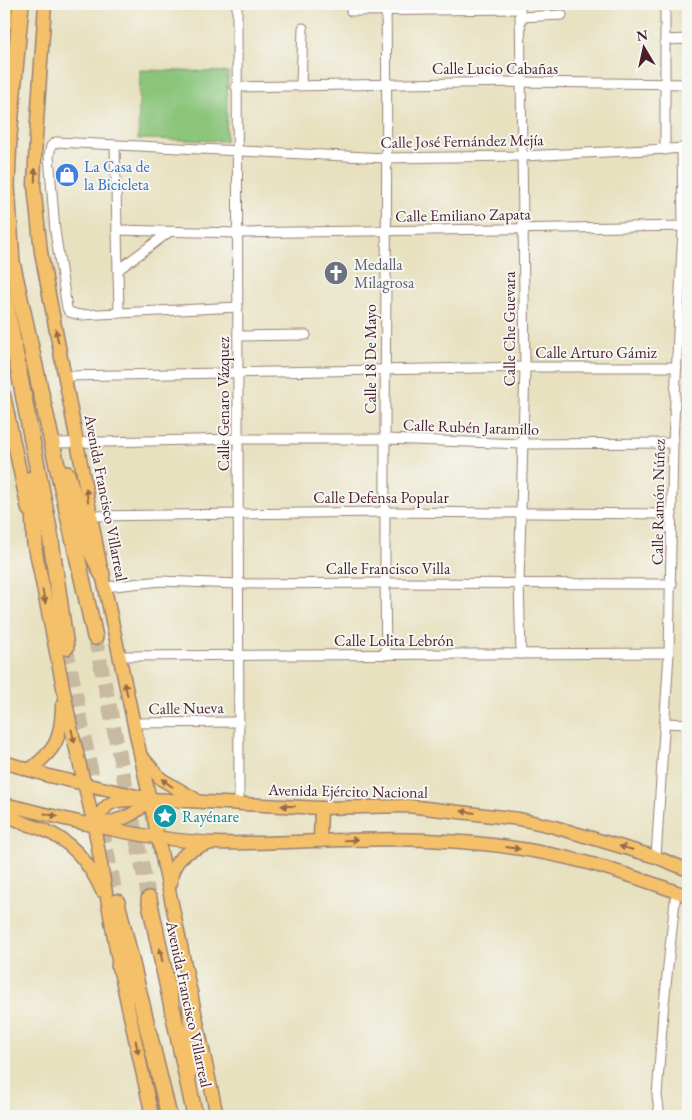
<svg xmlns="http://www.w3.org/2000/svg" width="692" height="1120" font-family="'EB Garamond',serif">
  <rect width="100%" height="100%" fill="#f6f6f2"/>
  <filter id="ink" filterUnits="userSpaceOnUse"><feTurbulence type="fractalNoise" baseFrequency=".02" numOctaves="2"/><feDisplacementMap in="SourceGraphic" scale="10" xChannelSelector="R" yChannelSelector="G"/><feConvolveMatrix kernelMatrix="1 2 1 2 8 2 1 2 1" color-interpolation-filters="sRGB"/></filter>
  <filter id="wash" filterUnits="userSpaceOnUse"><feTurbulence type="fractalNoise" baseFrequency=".0096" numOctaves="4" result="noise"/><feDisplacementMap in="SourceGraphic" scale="20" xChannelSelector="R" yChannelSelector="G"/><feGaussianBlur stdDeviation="1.12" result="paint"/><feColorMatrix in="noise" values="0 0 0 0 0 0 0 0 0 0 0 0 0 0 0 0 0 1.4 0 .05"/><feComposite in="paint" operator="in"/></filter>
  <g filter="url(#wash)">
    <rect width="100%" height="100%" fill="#e7e1bf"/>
    <polygon fill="#8ac57a" stroke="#6a7252" points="140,70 228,72 226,141 138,139"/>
  </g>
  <g filter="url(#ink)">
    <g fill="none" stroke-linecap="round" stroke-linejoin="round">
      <g stroke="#c8baa1" stroke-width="15" stroke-dasharray="15 8" stroke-linecap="butt">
        <polyline points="95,637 149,899"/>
        <polyline points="66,647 117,902"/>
      </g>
      <g stroke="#988075" stroke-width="11">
        <g id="street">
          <polyline points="237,4 239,804"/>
          <path d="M386 4C389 221 382 438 386 655"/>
          <polyline points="520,4 525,367 519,583 521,654"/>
          <polyline points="351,11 520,9"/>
          <polyline points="520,17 562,15"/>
          <polyline points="665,40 688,39"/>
          <polyline points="301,85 303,28"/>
          <polyline points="236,87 521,82 688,84"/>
          <polyline points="115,146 119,313"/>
          <polyline points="665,150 665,4"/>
          <polyline points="117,230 238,233 688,226"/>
          <polyline points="118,270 169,232"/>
          <polyline points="238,307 80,315 69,312 67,308 55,231 49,155 51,146 56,142 386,158 523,156 688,148"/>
          <polyline points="238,336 306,335"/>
          <polyline points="66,376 525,367 677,367"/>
          <polyline points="58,443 237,439 385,439 523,444 673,443"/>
          <polyline points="91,516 385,512 672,514"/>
          <polyline points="105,587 161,581 237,584 385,583 672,584"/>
          <polyline points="119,656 669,653"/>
          <polyline points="134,723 237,722"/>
          <polyline points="664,723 688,724"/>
          <polyline points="656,857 669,653 673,443 683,226 682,148"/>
          <polyline points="660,1116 657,1096 663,1013 676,891"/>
        </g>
      </g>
      <g stroke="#988075" stroke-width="15">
        <g id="primary">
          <polyline points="45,4 36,136 34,186 41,252 102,574 217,1116"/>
          <polyline points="4,395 28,510"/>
          <polyline points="33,537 72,732 94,825 119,966 152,1116"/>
          <polyline points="143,758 161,779 195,799"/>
          <polyline points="4,762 49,776 150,799 321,808 408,806 519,819 551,826 656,857 688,870"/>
          <path d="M29 770C56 750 61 739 62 706"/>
          <path d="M4 804C72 821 145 840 215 843 286 845 357 836 427 840 481 842 536 849 588 863 622 872 655 884 688 896"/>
          <path d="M4 813C16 821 30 825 44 830 72 842 89 862 102 891"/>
          <path d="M102 824C124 819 134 816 150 799"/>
          <path d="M94 825C105 805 108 800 132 800"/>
          <polyline points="320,841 321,808"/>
          <path d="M171 883C171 860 188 849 209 844"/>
        </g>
      </g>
      <g stroke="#988075" stroke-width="18">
        <g id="highway">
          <polyline points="21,4 9,136 7,186 12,262 95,637"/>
          <polyline points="4,24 5,4"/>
          <polyline points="4,294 50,534 66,647"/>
          <polyline points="67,474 91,551 102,574"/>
          <polyline points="31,479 35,545"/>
          <polyline points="149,899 195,1116"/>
          <polyline points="117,902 169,1116"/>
          <polyline points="119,966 131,994"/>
          <polyline points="190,993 193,1069"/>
        </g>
      </g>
      <use href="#street" stroke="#fff" stroke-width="9"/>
      <use href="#primary" stroke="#f4c16a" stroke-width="12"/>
      <use href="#highway" stroke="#f4c16a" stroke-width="15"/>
    </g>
    <defs><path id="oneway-solid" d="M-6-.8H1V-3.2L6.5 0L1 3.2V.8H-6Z" transform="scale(1.25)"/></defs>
    <g fill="#966847">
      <use href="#oneway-solid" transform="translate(35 175) rotate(-88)"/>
      <use href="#oneway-solid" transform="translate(57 336) rotate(-102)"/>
      <use href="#oneway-solid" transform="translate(87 495) rotate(-99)"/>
      <use href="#oneway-solid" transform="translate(44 597) rotate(78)"/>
      <use href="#oneway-solid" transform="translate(126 689) rotate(-103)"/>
      <use href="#oneway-solid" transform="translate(73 736) rotate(77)"/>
      <use href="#oneway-solid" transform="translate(167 783) rotate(-145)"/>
      <use href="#oneway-solid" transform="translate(288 806) rotate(-178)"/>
      <use href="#oneway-solid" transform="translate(468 812) rotate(-173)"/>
      <use href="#oneway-solid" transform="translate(51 815) rotate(13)"/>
      <use href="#oneway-solid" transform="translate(351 840) rotate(-1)"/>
      <use href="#oneway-solid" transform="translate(513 848) rotate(8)"/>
      <use href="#oneway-solid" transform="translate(626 848) rotate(-164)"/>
      <use href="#oneway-solid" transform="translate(161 955) rotate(-102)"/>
      <use href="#oneway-solid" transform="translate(137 1047) rotate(78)"/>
    </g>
  </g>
  <defs>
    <g id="shop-disc" transform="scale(1.25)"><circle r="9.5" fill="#3f7fe0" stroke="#f6f6f2"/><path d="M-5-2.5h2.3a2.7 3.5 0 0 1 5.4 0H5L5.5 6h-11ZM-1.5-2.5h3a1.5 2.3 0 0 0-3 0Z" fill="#fff"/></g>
    <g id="church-disc" transform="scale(1.25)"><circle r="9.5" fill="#6b7280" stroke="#f6f6f2"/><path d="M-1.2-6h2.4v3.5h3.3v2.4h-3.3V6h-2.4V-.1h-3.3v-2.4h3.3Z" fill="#fff"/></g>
    <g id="sight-disc" transform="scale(1.25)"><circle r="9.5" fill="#0f9aa8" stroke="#f6f6f2"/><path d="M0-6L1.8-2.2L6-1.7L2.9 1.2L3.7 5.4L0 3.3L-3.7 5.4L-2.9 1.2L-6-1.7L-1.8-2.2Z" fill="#fff"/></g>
  </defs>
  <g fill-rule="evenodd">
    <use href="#shop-disc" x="67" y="175"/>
    <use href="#church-disc" x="336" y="273"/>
    <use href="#sight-disc" x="165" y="816"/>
  </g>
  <g text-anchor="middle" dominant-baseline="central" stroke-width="4" stroke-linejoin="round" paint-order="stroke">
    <g font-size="16" fill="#4a1f2b" stroke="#f6f6f2">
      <text x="495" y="68">Calle Lucio Cabañas</text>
      <text transform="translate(462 141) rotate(-1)">Calle José Fernández Mejía</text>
      <text transform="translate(463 215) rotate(-1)">Calle Emiliano Zapata</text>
      <text transform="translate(509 329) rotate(-90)">Calle Che Guevara</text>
      <text x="596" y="352">Calle Arturo Gámiz</text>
      <text transform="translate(370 359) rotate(-90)">Calle 18 De Mayo</text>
      <text transform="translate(223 404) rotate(-90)">Calle Genaro Vázquez</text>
      <text transform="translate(471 427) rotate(2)">Calle Rubén Jaramillo</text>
      <text x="381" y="497">Calle Defensa Popular</text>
      <text transform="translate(106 498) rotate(79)">Avenida Francisco Villarreal</text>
      <text transform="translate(658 502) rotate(-89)">Calle Ramón Núñez</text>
      <text x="388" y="568">Calle Francisco Villa</text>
      <text x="394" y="640">Calle Lolita Lebrón</text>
      <text transform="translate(186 708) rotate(-1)">Calle Nueva</text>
      <text transform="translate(348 791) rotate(1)">Avenida Ejército Nacional</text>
      <text transform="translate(189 1004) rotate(78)">Avenida Francisco Villarreal</text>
    </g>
    <g font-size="16" fill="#366cbe" stroke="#f6f6f2" text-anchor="start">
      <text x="84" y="166">La Casa de<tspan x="84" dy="18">la Bicicleta</tspan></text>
    </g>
    <g font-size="16" fill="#5b616d" stroke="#f6f6f2" text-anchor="start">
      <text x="354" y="264">Medalla<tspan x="354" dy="18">Milagrosa</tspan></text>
    </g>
    <g font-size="16" fill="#0d838f" stroke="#f6f6f2" text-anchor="start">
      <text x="182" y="816">Rayénare</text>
    </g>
  </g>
  <rect width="692" height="1120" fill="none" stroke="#f6f6f2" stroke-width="20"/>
  <g transform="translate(644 48) rotate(351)" stroke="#f6f6f2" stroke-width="4" paint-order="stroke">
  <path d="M0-4L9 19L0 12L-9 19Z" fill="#4a1f2b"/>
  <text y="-8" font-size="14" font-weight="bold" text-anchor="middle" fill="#4a1f2b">N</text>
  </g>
</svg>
